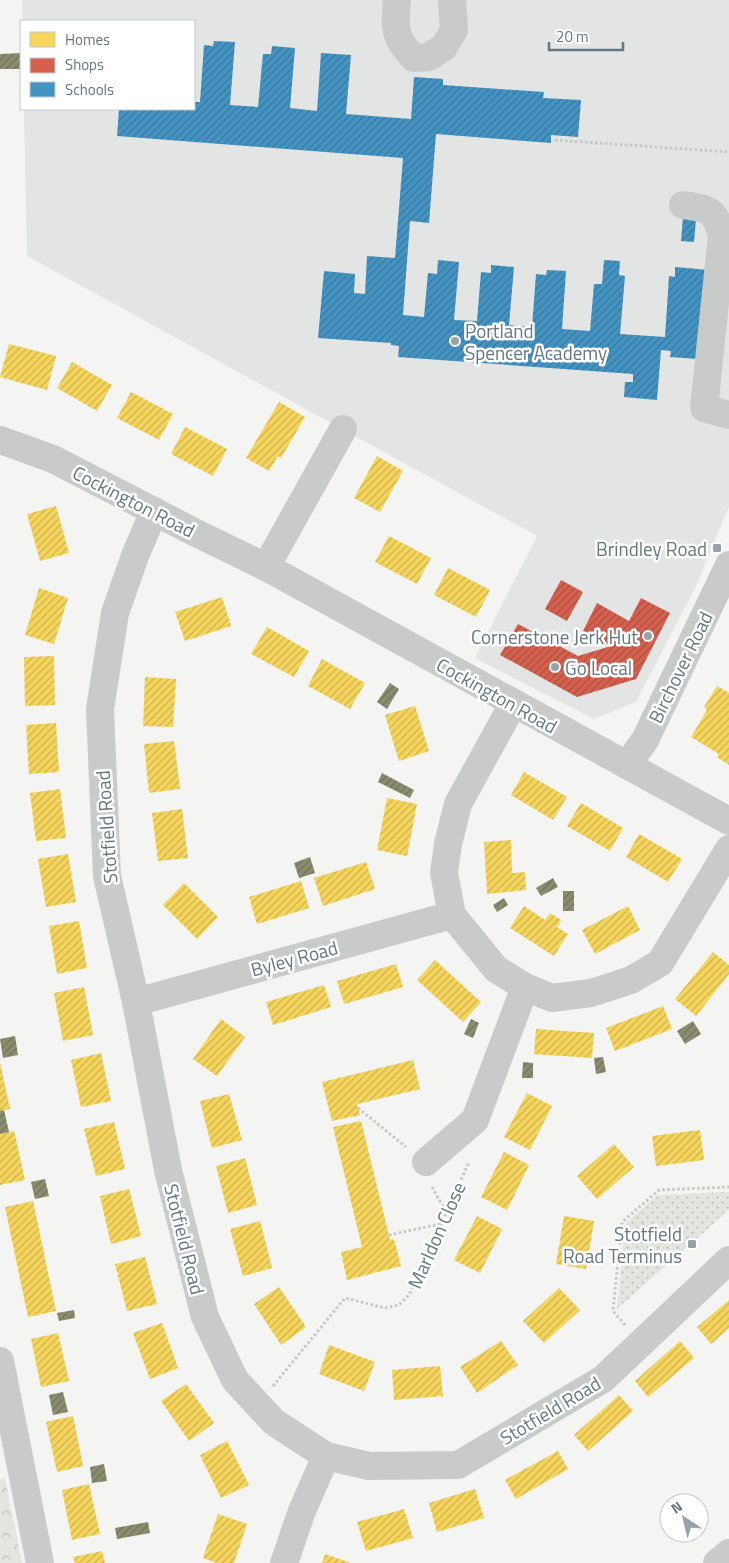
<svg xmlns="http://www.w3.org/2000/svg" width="729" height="1563" font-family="'Titillium Web',sans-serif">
  <defs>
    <pattern id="grass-dots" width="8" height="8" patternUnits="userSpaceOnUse" patternTransform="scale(1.25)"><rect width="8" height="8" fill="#e3e6e0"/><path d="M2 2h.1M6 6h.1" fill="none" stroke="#bcbfbb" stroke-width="1.8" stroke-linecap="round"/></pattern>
    <pattern id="forest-crowns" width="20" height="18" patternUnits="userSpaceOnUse" patternTransform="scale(1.25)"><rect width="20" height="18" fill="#e3e6e0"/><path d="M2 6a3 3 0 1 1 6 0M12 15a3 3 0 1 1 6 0" fill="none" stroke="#bcbfbb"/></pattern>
    <pattern id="homes-hatch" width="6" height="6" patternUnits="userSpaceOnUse" patternTransform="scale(1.25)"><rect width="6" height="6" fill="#f6d55c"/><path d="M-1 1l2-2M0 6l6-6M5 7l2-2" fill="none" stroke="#cbb251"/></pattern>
    <pattern id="shops-hatch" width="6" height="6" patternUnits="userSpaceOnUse" patternTransform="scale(1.25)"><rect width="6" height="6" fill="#d6604d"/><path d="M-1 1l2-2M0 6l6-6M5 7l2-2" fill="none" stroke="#a85144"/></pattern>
    <pattern id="schools-hatch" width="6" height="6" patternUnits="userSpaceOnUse" patternTransform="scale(1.25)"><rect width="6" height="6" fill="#4393c3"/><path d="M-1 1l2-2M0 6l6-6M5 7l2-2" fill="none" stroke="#3a779c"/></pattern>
    <pattern id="industry-hatch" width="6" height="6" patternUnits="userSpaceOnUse" patternTransform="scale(1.25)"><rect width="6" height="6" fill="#8c8c6e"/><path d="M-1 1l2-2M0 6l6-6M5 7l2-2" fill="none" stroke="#70725c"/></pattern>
  </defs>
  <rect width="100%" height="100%" fill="#f4f4f3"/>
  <polygon fill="#e3e4e4" points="22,0 729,0 729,507 696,586 636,702 594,719 475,658 537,536 27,256 24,109 194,109 194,21 23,21"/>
  <polygon fill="url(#grass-dots)" points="729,1192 729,1210 617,1309 625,1223 658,1195"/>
  <polygon fill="url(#forest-crowns)" points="5,1478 22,1563 0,1563 0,1479"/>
  <g fill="url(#homes-hatch)">
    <polygon points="9,344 56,356 47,390 0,377"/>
    <polygon points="72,362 112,385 97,411 57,388"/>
    <polygon points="131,392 173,414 159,440 117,418"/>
    <polygon points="279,402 305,417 281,458 278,456 269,471 246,458"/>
    <polygon points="185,427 227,449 213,476 171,454"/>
    <polygon points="377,456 403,471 380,512 354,498"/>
    <polygon points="56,506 69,553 40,561 27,514"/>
    <polygon points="389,536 431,558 417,584 375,562"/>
    <polygon points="448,568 490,590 476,617 434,595"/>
    <polygon points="39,588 68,598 54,644 25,635"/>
    <polygon points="222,597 231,626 185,641 175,612"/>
    <polygon points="267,627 309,651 294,677 251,654"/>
    <polygon points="54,656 55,705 25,706 24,657"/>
    <polygon points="322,659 365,683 350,709 308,686"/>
    <polygon points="145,677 176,679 173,727 143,726"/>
    <polygon points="717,686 729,693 729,765 717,757 719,754 691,737 707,710 704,707"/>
    <polygon points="415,706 429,751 399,761 385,715"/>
    <polygon points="56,723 59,772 29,774 26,725"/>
    <polygon points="174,741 180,789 149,793 144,744"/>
    <polygon points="524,772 567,797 553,820 511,795"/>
    <polygon points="60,789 66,838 36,841 30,793"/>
    <polygon points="387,798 417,804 407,856 377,850"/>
    <polygon points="581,803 623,828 610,851 567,826"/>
    <polygon points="182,809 188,858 158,861 152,813"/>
    <polygon points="639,834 682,859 668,882 626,857"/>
    <polygon points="511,840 512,873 525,872 526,890 487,894 484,842"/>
    <polygon points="68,854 76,902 46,907 38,859"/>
    <polygon points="366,862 375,889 323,906 314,878"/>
    <polygon points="301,881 309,908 257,924 249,897"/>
    <polygon points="184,883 218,917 197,939 163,905"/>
    <polygon points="524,906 545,920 550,913 561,920 557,927 568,934 554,956 510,928"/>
    <polygon points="628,906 640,930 595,954 582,930"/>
    <polygon points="79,921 87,968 57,974 49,926"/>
    <polygon points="713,952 729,965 729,974 696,1016 675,999"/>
    <polygon points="435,960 481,1002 463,1022 417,980"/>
    <polygon points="396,964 403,987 344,1004 337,981"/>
    <polygon points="324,985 331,1007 273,1025 266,1002"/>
    <polygon points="84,987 93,1035 63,1041 54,993"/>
    <polygon points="663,1006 672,1029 615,1051 606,1028"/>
    <polygon points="221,1019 245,1037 217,1076 193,1059"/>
    <polygon points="536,1029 594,1033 592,1058 534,1054"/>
    <polygon points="101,1053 111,1101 81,1107 71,1060"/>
    <polygon points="413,1060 420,1089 357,1104 360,1115 332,1121 322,1082"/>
    <polygon points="0,1063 10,1109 0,1111"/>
    <polygon points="527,1093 552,1106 530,1150 504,1137"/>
    <polygon points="229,1094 242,1140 212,1148 200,1101"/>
    <polygon points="361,1121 390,1240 394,1239 401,1266 347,1280 341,1252 362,1247 333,1127"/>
    <polygon points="114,1122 125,1169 96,1176 84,1129"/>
    <polygon points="700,1130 704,1160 656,1166 652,1136"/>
    <polygon points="14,1131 25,1180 0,1185 0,1134"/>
    <polygon points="614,1144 634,1167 597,1199 577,1176"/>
    <polygon points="504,1152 529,1165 507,1210 481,1197"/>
    <polygon points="245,1158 257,1205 228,1213 216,1166"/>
    <polygon points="129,1189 141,1236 111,1244 100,1196"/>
    <polygon points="33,1201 56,1311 28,1317 5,1207"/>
    <polygon points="477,1216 502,1229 480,1273 454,1260"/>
    <polygon points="564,1216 594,1221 586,1269 556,1264"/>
    <polygon points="260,1221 272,1268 243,1276 230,1229"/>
    <polygon points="145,1257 157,1304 127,1311 115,1264"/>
    <polygon points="279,1287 306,1327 281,1345 254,1304"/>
    <polygon points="559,1288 580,1310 544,1343 523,1321"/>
    <polygon points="729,1300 729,1328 711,1344 697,1327"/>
    <polygon points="162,1323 178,1368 150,1379 133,1333"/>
    <polygon points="58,1333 69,1381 41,1387 31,1339"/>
    <polygon points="501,1341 518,1365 477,1393 460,1367"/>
    <polygon points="680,1341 694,1358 648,1397 635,1381"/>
    <polygon points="329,1345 375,1362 364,1391 319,1374"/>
    <polygon points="440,1366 443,1396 394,1400 392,1370"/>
    <polygon points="186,1384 214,1423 189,1441 161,1401"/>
    <polygon points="619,1395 633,1411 588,1451 574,1435"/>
    <polygon points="73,1416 83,1466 57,1472 46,1422"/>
    <polygon points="227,1441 249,1485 221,1498 200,1455"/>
    <polygon points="558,1451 568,1469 516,1499 505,1480"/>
    <polygon points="89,1484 100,1534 72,1540 62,1490"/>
    <polygon points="475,1489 484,1518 437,1532 429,1503"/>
    <polygon points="404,1509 413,1538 366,1551 357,1522"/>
    <polygon points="218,1514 247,1524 234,1563 217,1563 203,1558"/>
    <polygon points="102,1551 105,1563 75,1563 73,1557"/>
    <polygon points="325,1554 351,1563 322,1563"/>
  </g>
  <g fill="url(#shops-hatch)">
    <polygon points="561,580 583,592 567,621 545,609"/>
    <polygon points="641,598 670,613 636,679 577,697 500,655 518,624 578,656 611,646 583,631 597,603 629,621"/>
  </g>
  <g fill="url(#schools-hatch)">
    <polygon points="214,41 235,42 230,105 258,107 263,54 271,54 272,46 295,48 290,108 317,111 321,53 351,55 346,114 411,119 414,77 443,79 443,85 544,92 543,98 581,100 578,137 551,135 551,143 436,134 429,223 410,221 403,315 424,317 428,273 437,274 438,260 459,262 454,320 477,321 481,272 491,273 491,265 514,267 509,325 532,327 536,274 546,275 547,270 566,271 562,329 590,331 594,284 602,284 604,260 620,261 619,275 625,276 620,334 665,337 669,276 675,277 675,267 709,270 698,359 670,357 671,351 661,350 657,400 624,397 625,382 633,382 633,374 398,357 399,346 391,345 391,343 318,338 324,271 355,274 354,293 365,294 367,256 395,258 403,158 117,136 119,109 194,109 194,102 200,102 204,45 213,46"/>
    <polygon points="683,217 696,219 694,242 681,241"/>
  </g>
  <g fill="url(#industry-hatch)">
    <polygon points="21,53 21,69 0,69 0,54"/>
    <polygon points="390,683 399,689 387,709 377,702"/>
    <polygon points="382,773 414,790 410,798 378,782"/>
    <polygon points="310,857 315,873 299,878 294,863"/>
    <polygon points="553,878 558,887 541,896 536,888"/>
    <rect x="563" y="891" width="11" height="20"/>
    <polygon points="504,898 508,905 497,912 493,905"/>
    <polygon points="471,1019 479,1023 473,1038 464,1034"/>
    <polygon points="693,1021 701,1034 685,1044 677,1031"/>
    <polygon points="15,1036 18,1055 3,1058 0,1039"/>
    <polygon points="603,1057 606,1072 596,1074 594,1058"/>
    <polygon points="523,1062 533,1063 533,1078 522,1078"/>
    <polygon points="4,1110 9,1132 0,1134 0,1111"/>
    <polygon points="45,1179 49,1196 35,1199 31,1182"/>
    <polygon points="74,1310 75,1318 59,1321 57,1313"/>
    <polygon points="63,1392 68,1412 53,1415 49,1395"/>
    <polygon points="104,1464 107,1481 92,1483 90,1467"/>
    <polygon points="148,1522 150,1533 117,1539 115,1528"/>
  </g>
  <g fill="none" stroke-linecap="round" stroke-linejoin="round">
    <g stroke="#c6c7c8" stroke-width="3" stroke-dasharray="2.5 2.5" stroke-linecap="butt">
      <polyline points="555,140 729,152"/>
      <polyline points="358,1108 406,1147"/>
      <polyline points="432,1187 446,1212"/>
      <polyline points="389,1235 440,1224"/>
      <polyline points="625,1325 613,1311 622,1222 659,1190 729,1187"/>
      <polyline points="273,1386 345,1298 385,1308 399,1305 409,1295 469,1162"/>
    </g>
    <g stroke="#c9caca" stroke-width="28">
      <path d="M397 0C395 28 393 37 414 58L429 57 444 47 454 30 452 0"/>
      <path d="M683 205C710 209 714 209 722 235L704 408 729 415"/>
      <polyline points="0,440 53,459 194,532 266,567 729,821"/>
      <polyline points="154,511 135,556 115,613 100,709 107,876 136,1002 168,1170 205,1317 235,1380 274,1422 326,1456 369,1466 458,1465 603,1379 729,1260"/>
      <polyline points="266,567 343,429"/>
      <polyline points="513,704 458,804 448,844 444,873 452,915 496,969 525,987 552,998 591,993 631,980 660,963 729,849"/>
      <polyline points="627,765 645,740 729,565"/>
      <polyline points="136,1002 452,915"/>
      <polyline points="426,1162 475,1120 525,987"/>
      <polyline points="0,1361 40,1563"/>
      <polyline points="284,1563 302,1511 326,1456"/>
      <polyline points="717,1563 729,1553"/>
    </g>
  </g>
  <g fill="#96a3aa" stroke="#fff" stroke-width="2">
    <circle cx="455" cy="341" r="5"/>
    <rect x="712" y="543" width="10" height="10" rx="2.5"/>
    <circle cx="648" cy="636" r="5"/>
    <circle cx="555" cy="667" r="5"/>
    <rect x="687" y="1239" width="10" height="10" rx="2.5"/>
  </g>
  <g text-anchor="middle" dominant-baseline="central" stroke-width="5" stroke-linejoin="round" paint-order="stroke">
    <g font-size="19" fill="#647783" stroke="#fff" text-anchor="end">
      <text x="465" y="330" text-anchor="start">Portland<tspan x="465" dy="22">Spencer Academy</tspan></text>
      <text x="707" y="548">Brindley Road</text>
      <text x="638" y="636">Cornerstone Jerk Hut</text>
      <text x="565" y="667" text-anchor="start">Go Local</text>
      <text x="682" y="1233">Stotfield<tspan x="682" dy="22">Road Terminus</tspan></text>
    </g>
    <g font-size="19" fill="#647783" stroke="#fff">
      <text transform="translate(134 501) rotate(27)">Cockington Road</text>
      <text transform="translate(680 667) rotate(-64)">Birchover Road</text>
      <text transform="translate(497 695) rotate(29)">Cockington Road</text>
      <text transform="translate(106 827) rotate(-94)">Stotfield Road</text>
      <text transform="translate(294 958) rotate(-15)">Byley Road</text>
      <text transform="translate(436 1235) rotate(-66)">Marldon Close</text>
      <text transform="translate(185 1239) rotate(76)">Stotfield Road</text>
      <text transform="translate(550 1410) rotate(-31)">Stotfield Road</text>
    </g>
  </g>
  <rect x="20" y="20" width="175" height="90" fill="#ffffff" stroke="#c1c9cd"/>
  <rect x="30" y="32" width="25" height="15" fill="#f6d55c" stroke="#c1c9cd"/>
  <text x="65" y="45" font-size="15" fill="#647783">Homes</text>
  <rect x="30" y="58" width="25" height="15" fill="#d6604d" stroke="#c1c9cd"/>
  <text x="65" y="70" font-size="15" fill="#647783">Shops</text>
  <rect x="30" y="82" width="25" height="15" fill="#4393c3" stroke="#c1c9cd"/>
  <text x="65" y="95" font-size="15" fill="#647783">Schools</text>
  <g transform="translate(684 1518) rotate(325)"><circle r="24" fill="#ffffff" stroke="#c1c9cd"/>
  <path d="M0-4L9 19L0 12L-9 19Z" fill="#96a3aa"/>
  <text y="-8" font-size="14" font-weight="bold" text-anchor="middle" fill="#647783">N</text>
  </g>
  <path d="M549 42v8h74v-8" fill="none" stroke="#647783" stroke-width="2.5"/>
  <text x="556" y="42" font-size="15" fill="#647783" stroke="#ffffff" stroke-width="4" paint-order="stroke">20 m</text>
</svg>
